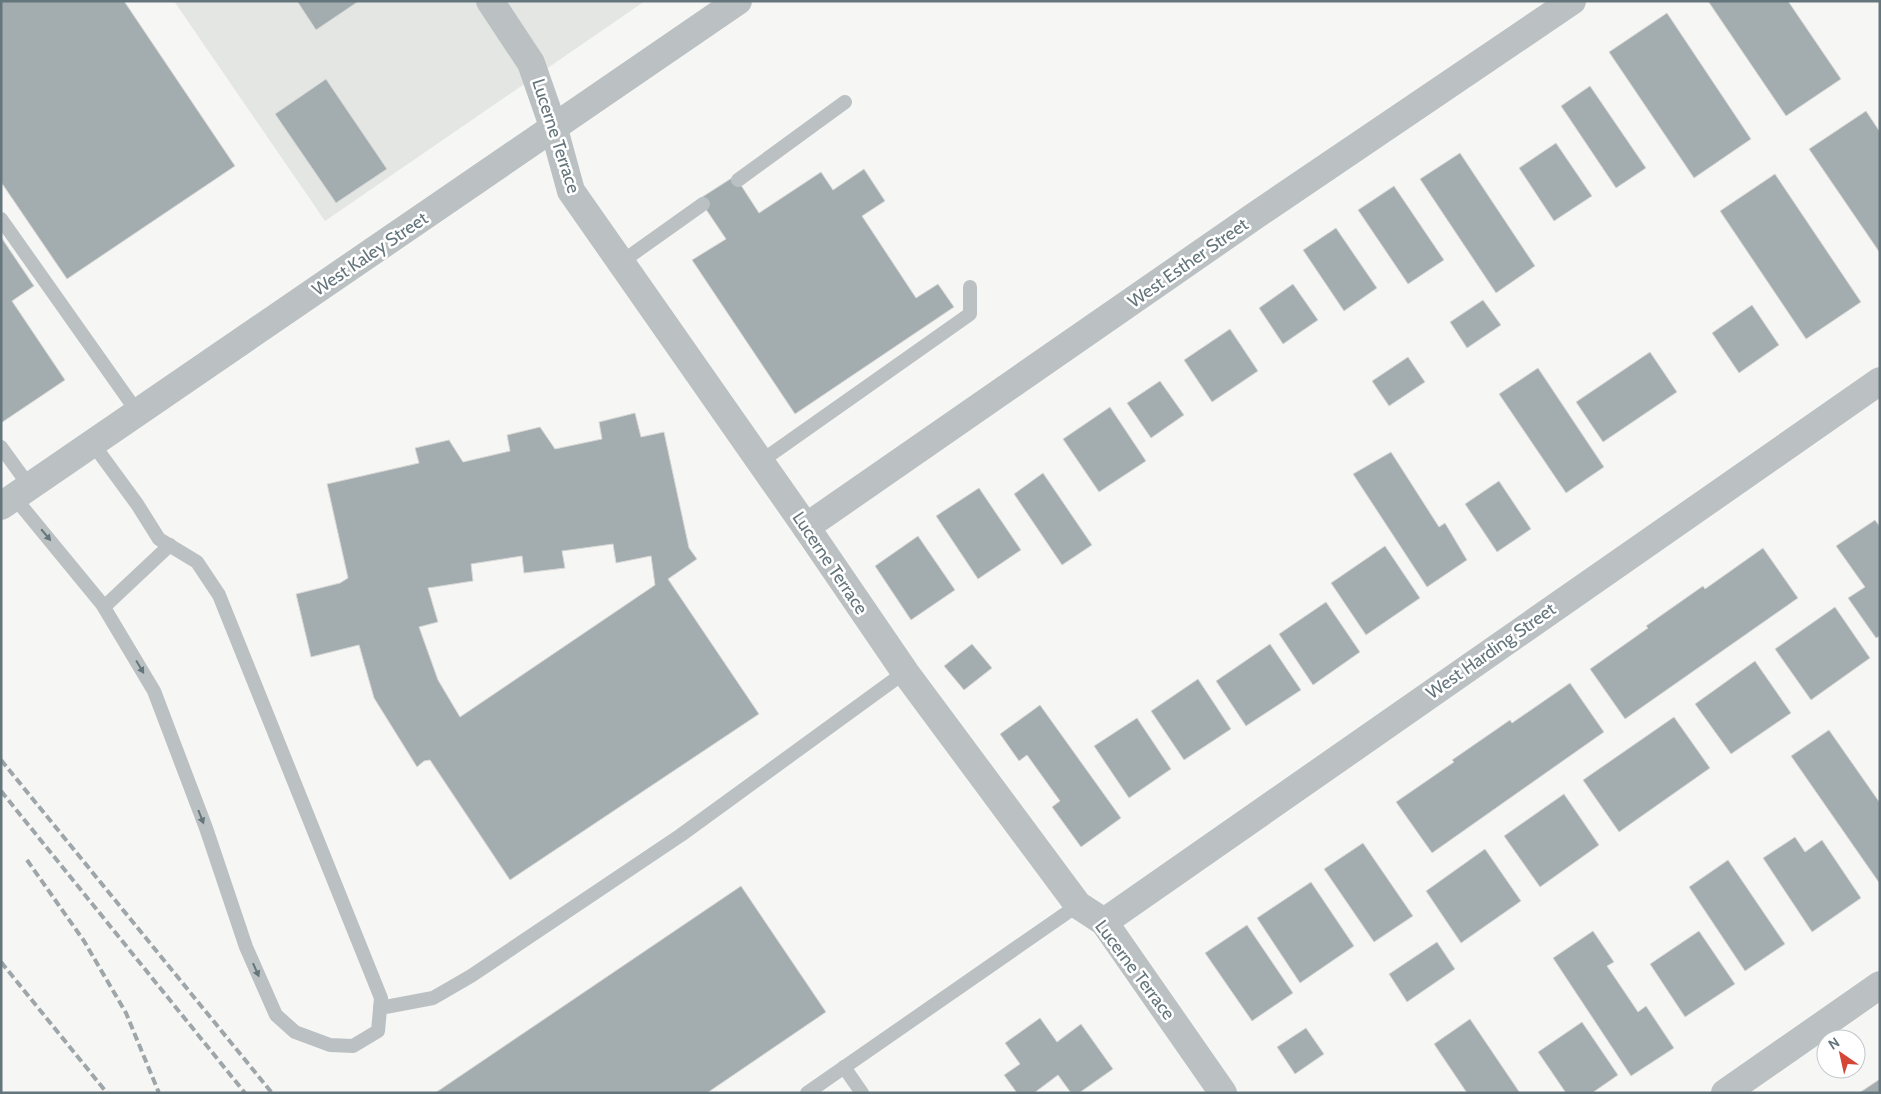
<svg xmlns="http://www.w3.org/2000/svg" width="1881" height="1094" font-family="Cabin,sans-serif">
  <rect width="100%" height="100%" fill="#f6f6f4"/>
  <polygon fill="#e4e6e4" points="174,1 645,1 325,221"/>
  <g fill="#a3adb0" stroke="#d8d8d6" fill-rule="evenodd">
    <polygon points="1,1 124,1 235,166 67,279 1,182"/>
    <polygon points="297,1 359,1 316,30"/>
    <polygon points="1708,1 1788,1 1841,79 1786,116"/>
    <polygon points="1667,13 1751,139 1694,178 1609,52"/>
    <polygon points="326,79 387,169 336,203 275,114"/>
    <polygon points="1590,86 1646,168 1616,188 1561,106"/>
    <polygon points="1866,111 1880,132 1880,253 1809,149"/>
    <polygon points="1556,143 1592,196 1554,221 1519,168"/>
    <polygon points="1460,153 1535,266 1496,293 1420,179"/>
    <polygon points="864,169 885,201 862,216 916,298 938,284 954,307 795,414 692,260 726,239 699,199 735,176 759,213 821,172 833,190"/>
    <polygon points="1775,174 1861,302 1806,339 1720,211"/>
    <polygon points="1394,186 1444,260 1408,284 1358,210"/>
    <polygon points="1336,228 1377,288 1344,311 1303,250"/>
    <polygon points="1,237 34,286 12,301 65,380 1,423"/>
    <polygon points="1293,284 1318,320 1283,344 1259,308"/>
    <polygon points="1483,300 1501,325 1467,348 1450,322"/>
    <polygon points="1752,305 1779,345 1739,373 1712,333"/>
    <polygon points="1230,329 1258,371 1212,402 1184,360"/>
    <polygon points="1650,352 1677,392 1603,442 1576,402"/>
    <polygon points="1408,357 1425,382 1389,406 1372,381"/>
    <polygon points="1538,368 1604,467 1566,493 1499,394"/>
    <polygon points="1160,381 1184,415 1151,438 1127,403"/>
    <polygon points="1110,407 1146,461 1099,492 1063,439"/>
    <path d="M635 413 641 437 664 432 689 548 697 559 668 579 759 714 510 880 430 760 424 761 417 767 374 698 359 645 311 657 296 594 340 583 348 578 327 484 419 463 415 448 449 440 463 462 510 451 507 435 540 427 555 449 602 439 599 422ZM613 544 616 563 651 556 655 585 460 717 438 680 419 627 438 622 428 588 473 581 471 564 522 556 524 573 565 568 562 551Z"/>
    <polygon points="1391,452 1439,527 1445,523 1467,560 1427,587 1353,474"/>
    <polygon points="1043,473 1092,545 1062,565 1014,494"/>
    <polygon points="1499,481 1531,529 1497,552 1465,504"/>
    <polygon points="979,488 1021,550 978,579 936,516"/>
    <polygon points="1875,520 1880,527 1880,636 1876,638 1848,598 1865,587 1836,546"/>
    <polygon points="918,536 955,590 911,620 875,566"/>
    <polygon points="1385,546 1420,598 1366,635 1331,583"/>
    <polygon points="1763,548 1798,598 1625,719 1590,669 1648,628 1646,626 1703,586 1705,589"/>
    <polygon points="1326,602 1360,652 1313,685 1279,634"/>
    <polygon points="1835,607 1870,658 1811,700 1775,649"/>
    <polygon points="972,644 992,668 964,690 944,666"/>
    <polygon points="1270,644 1301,690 1246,726 1216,681"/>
    <polygon points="1755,661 1791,713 1731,754 1695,704"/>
    <polygon points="1198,679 1231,729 1184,760 1151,711"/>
    <polygon points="1570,683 1604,732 1432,853 1396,802 1454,762 1452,760 1510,720 1512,723"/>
    <polygon points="1040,705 1121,818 1081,847 1052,807 1060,801 1027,755 1019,761 1000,734"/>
    <polygon points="1674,717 1710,768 1619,832 1583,780"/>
    <polygon points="1137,718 1171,769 1129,798 1094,746"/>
    <polygon points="1829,730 1880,803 1880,884 1791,756"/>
    <polygon points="1564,794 1599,845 1540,887 1504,836"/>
    <polygon points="1795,837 1805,852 1822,840 1861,898 1812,932 1763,858"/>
    <polygon points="1363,843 1413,916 1374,942 1324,869"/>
    <polygon points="1485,849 1521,901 1461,943 1426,891"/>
    <polygon points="1728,860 1785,944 1745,971 1689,887"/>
    <polygon points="1311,882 1354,946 1300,983 1257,918"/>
    <polygon points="741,886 826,1012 707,1093 435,1093"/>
    <polygon points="1247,925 1293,993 1252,1021 1205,953"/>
    <polygon points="1593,931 1614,962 1607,966 1638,1012 1646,1006 1674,1048 1631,1076 1553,958"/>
    <polygon points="1699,931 1735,984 1685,1017 1650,964"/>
    <polygon points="1437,942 1455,969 1407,1002 1389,974"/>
    <polygon points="1040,1018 1057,1042 1081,1024 1113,1069 1079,1093 1071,1093 1058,1075 1034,1093 1017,1093 1004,1075 1020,1064 1005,1043"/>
    <polygon points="1470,1019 1520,1093 1467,1093 1434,1044"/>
    <polygon points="1582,1022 1618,1075 1592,1093 1566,1093 1538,1052"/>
    <polygon points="1306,1028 1324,1054 1295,1074 1277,1047"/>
    <polygon points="1880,1079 1880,1093 1859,1093"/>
  </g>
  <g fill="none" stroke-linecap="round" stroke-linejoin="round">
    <g stroke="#bbc1c3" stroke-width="14">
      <polyline points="738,180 845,102"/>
      <polyline points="1,219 138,413"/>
      <polyline points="620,263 703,204"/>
      <polyline points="1,447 30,487"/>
      <polyline points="760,462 970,314 970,287"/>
      <polyline points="14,497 102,604 154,691 206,828 246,947 276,1015 295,1032 330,1045 353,1046 378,1031 381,998 219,595 197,562 159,539 137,504 93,444"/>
      <polyline points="104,607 170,545"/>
      <polyline points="380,1008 433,998 471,976 681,835 905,672"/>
      <polyline points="844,1067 862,1093"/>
      <polyline points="807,1093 1078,905"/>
    </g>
    <g stroke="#bbc1c3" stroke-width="28">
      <polyline points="490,1 531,63 554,129 571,191 806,527 905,672 1078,905 1104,922 1223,1093"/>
      <polyline points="806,527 1256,215 1572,1"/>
      <polyline points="1104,922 1880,381"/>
      <polyline points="1725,1093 1880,985"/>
    </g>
    <polyline stroke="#bbc1c3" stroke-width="28" points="1,506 738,1"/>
    <g stroke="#9ea6a9" stroke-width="4" stroke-dasharray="8 4" stroke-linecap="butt">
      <polyline points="1,760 272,1093"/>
      <polyline points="1,791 245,1093"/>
      <polyline points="27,860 84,941 126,1013 159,1093"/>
      <polyline points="1,962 107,1093"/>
    </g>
  </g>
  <defs><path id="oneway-solid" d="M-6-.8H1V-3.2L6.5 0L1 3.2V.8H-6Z" transform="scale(1.25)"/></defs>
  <g fill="#64757c">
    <use href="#oneway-solid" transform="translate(46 535) rotate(50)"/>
    <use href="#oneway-solid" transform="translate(140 667) rotate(59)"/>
    <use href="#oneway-solid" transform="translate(201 817) rotate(69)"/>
    <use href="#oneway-solid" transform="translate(256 970) rotate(66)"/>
  </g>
  <g text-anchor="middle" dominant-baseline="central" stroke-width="5" stroke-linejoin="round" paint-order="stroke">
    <g font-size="18" fill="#64757c" stroke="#fff">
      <text transform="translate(556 136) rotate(72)">Lucerne Terrace</text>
      <text transform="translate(370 254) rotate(-34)">West Kaley Street</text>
      <text transform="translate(1188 263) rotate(-35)">West Esther Street</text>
      <text transform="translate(830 563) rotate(56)">Lucerne Terrace</text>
      <text transform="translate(1491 651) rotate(-35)">West Harding Street</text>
      <text transform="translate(1135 970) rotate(53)">Lucerne Terrace</text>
    </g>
  </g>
  <rect width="1881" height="1094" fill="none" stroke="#64757c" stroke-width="5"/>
  <g transform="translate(1841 1054) rotate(326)"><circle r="24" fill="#ffffff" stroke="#c1c8cb"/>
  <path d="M0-4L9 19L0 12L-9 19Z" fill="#d44636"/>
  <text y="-8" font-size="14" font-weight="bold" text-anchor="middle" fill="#64757c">N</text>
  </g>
</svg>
